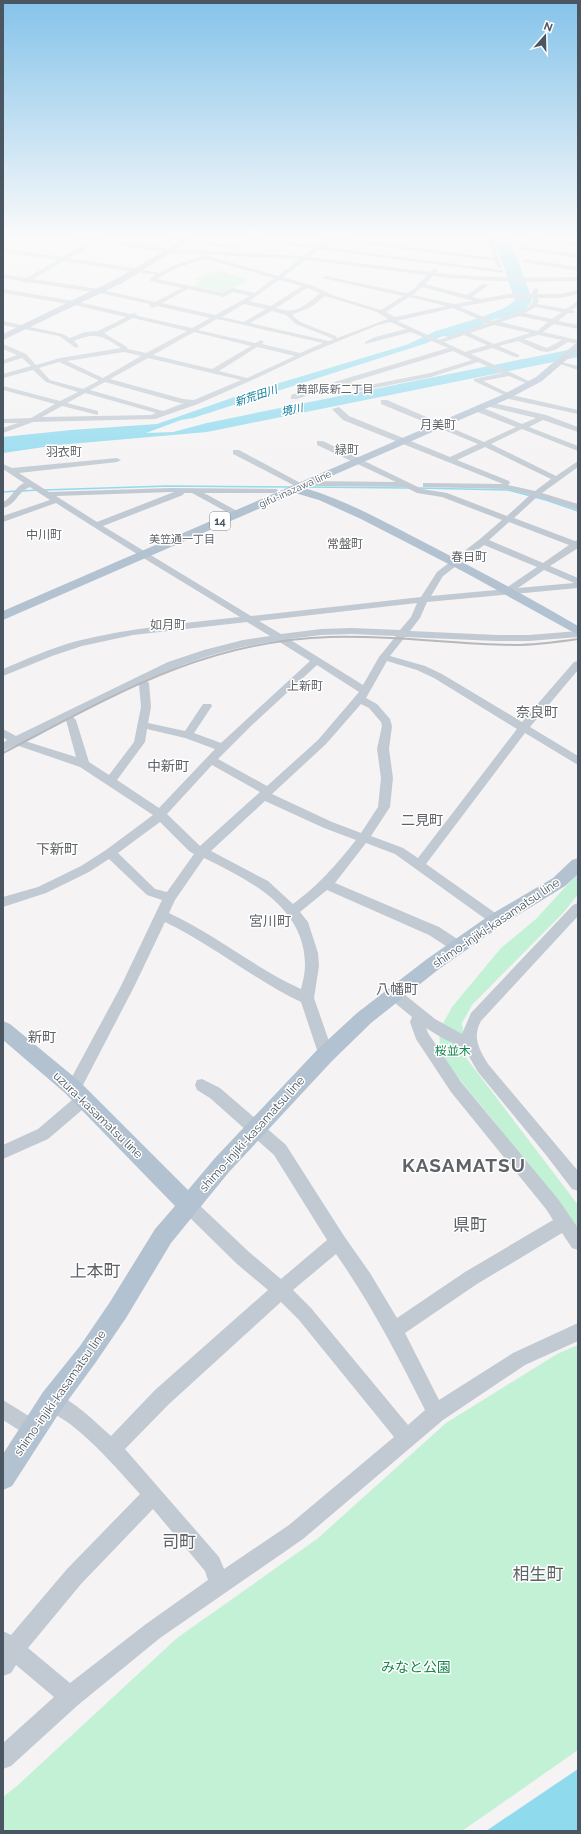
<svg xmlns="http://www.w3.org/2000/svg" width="581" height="1834" font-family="Raleway,'Noto Sans JP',sans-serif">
  <rect width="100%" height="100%" fill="#f5f3f3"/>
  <g fill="#c3f1d5">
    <polygon points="218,270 249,280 225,293 193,287 200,281 194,279"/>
    <polygon points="578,873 578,894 564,912 472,1005 462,1023 467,1059 578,1205 578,1231 493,1120 441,1057 439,1031 452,1007 501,948 536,919"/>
    <polygon points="578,1345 578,1750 462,1831 3,1831 3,1797 17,1786 177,1638 317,1539 446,1423 557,1354"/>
  </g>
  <g fill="#90daee">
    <path d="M494 237H509L532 299C528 315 501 317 489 321 485 322 485 324 482 325 471 329 460 333 449 337L443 336 427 343 193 418 181 420 146 433 173 432 207 423 280 408 578 348V357L207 432 58 445 3 453V437L71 430 157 424 249 392 406 345 436 331 482 317 504 308 515 301Z"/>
    <polygon points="578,1769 578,1831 486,1831"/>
  </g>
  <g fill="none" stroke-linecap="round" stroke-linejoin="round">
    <g stroke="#90daee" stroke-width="1.5">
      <polyline points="304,487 409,488"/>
      <polyline points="418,488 508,490 546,500 578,511"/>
      <polyline points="44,490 167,486 293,487"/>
      <polyline points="22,491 37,490"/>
      <polyline points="3,492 17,491"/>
    </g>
    <g fill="#c1cad2" fill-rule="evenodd">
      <path d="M66 237 97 238 171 249 303 256 313 249 236 237H248L317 246 325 240 315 238V237H334L494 258 487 237H492L502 268H498L495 261 331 240 323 247 501 270 503 271V273L319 249 309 257 430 272 435 268 438 270 436 273C483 278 530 278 578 277V281C529 282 481 282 433 276L425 284 467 295 483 284H487V286L472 297 481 299 508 294H531L534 289 536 288 539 290 537 294H561L578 290V294L561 298H538L539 301 537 304 566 309 578 301V306L572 310 575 312 574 313H568L558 321 578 325V329L554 324 543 332 578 340V344L568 342 555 350 547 352 540 351 518 341 499 346 519 355V357H515L493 348 471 354 535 384 530 385 509 376 483 381 512 395 578 410V414L504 398V395L474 381V379L502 373 478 362 431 377 359 391 344 384 297 399H291V395L448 348 411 332 365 344V342L375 337 406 329 390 322 378 325 312 352 250 381 198 404 155 419 33 422 3 433V428L18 423H3V419L31 418 55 404 3 390V386L60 401 78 392 46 382 33 370 3 378V374L31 366 22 358 3 364V360L17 355 3 349V344L26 354 36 365 60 358 121 348C102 336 96 332 74 341L79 346 76 348 59 336 3 325V321L63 334 70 338 85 332 98 331 126 317 74 305 3 293V289L74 301 131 314 135 313 138 316 192 328 210 318 157 306 152 308 149 306 150 304 99 293 28 282 25 283 22 281 3 278V274L26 278 58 260 3 252V248L62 257 90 242ZM97 242 171 253 299 259 278 276 205 255 172 266 160 273 69 258ZM206 259 274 278 255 293 232 288 223 293 157 279 176 268ZM306 260 427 275 414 289 407 293 325 276 322 278 403 296 381 310 335 296 313 286 283 277ZM64 261 156 275 150 279V281L182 288 155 302 99 289 33 279ZM279 280 302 286 271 306 249 301ZM422 287 473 301 454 304 413 295ZM307 288 320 293C305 306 296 315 276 308ZM188 289 224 297 233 292 250 296 215 315 162 303ZM325 296 377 312 388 319 337 338 336 336 300 322 292 315 311 307ZM409 297 446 306 395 317 386 312ZM508 298H532L533 301 529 307 493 321 460 307ZM244 304 266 309 244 322 222 317ZM535 307 562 312 552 319 525 313ZM453 308 487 323 439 340 397 321ZM272 311 286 315 296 324 334 339 329 341 250 323ZM519 316 548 322 537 331 501 322ZM133 318 187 331 146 353 128 349 127 347 104 333ZM217 319 323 343 300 353 262 344 264 342 261 340 255 343 198 330ZM494 325 530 333 494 344 470 333ZM194 332 251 346 212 369 153 355ZM464 335 487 345 465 352 444 342ZM538 335 562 340 547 348 524 339ZM257 347 295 356 247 378 219 371ZM453 351 472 360 430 373 360 387 351 382ZM124 352 141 356 103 378 67 361ZM148 358 241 380 194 400 183 399 110 379ZM59 362 98 380V381L83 389 50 380 39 368ZM105 382 180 403H184L163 411 90 390ZM85 393 156 413 151 415 42 417 62 406 98 415V411L67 403Z"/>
      <polygon points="157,237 169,237 239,247 236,249"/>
      <polygon points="515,237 527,237 578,243 578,247"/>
      <polygon points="520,246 578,254 578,258 518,249 517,248"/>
      <polygon points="525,259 578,267 578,271 523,262 522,261"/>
      <polygon points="557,361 578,366 578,370 557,363"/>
      <path d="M381 400H387L484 442 516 427 475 411V407H481L522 424 536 418 486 406V402H489L546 415 578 427V432L543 420 529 427 578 446V451L522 429 491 444 556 476 578 461V467L542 493 578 504V510L537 497 514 518 575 541 578 540V548L550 566 578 578V588L427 602 420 618 410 631 497 635H529L578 631V637L529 641H497L405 637 390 656 425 666 442 674 522 722 574 662 578 661V670L530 727 578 756V765L525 733 426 864 501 917 503 920 501 923 496 925 491 923 395 854 366 843 335 883 439 927 462 942 464 946 462 950 457 951 452 950 429 935 327 890 300 912 308 922 318 953 319 966 314 998 330 1044 332 1055 330 1059 325 1061 320 1059 301 1002C253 979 213 945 165 922L134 987 83 1085C78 1091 75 1095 67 1092L65 1087 73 1075 121 986 162 900 147 895 109 859 89 872 46 893 3 907V897L38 887 81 866 106 850 153 815 80 767 16 745 3 751V743L7 740 3 737V729L16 736 168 662 204 650 243 640 270 636 247 622 133 635 82 646 52 656 3 676V669C27 659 51 648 77 641 130 628 185 623 240 617 178 579 116 542 56 503L3 522V516L50 500 30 487C17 492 17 504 3 508V502C12 498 14 488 24 483L3 469V464L12 468 117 458 121 460 117 462 19 473 49 492 171 488 277 489 278 491 274 493H204L239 512 240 514 236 517 192 493H184L183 495 103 526 251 616 421 597 437 572 480 539 502 520 442 497 417 493 405 487 317 486 306 485V481H309L396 482 317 445V441H323L422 489 447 493 507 516 530 495 506 489 423 487V483H426L503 484 343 420 332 409 339 407 349 416 450 457 478 444 381 404ZM485 447 551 479 535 491 508 485 510 483 509 481 457 460ZM171 492H174L97 522 56 496ZM509 522 569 545 543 563 489 540ZM484 545 537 567 509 586 507 589 431 596 443 576ZM544 570 574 583 518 588ZM417 603 411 617 400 630 352 628 321 629 281 634 259 621ZM352 634 396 636 379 657 363 685 289 639 321 635ZM278 641 310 661 221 743 194 733 212 706 211 704H203L185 731 148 723 151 707 149 683 147 681C189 660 231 647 278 641ZM387 661 417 670 434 678 517 729 418 858 403 848 371 836 390 807 393 778 389 749 392 726 390 719 377 704 366 698ZM317 665 359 692 318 740 267 786 218 759 252 725ZM139 684 141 707 134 742 109 775 89 762 76 720 73 717ZM361 704 369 708 381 722 382 726 377 749 381 778 378 807 361 833 332 822 272 794 326 744ZM66 720 76 757 25 741ZM147 729 185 738 215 749 159 808 117 780 145 742ZM212 765 260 792 200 846 167 814ZM265 801 324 828 356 840C335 866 320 884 293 904L268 881 211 851ZM160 822 189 851 194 854 167 892 155 889 118 853ZM204 858C249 880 305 907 305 965 305 973 303 981 301 989 255 968 216 935 169 913L175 900Z"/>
      <polygon points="233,450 239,450 306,486 305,488 299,488 233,454"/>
      <path d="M578 903V916L481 1021C472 1037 479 1049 488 1064L578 1171V1191L572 1189 546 1155 478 1072 464 1048 444 1039 426 1028 428 1033 461 1082 558 1199 578 1228V1250L572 1248 562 1233 477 1284 405 1333 439 1400 513 1353 578 1323V1341L525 1365 443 1420 303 1539 160 1638 78 1705 11 1766 3 1769V1743L54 1697 16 1665 11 1673 3 1676V1631L11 1635 67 1569 140 1494C118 1470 96 1444 70 1424 61 1417 47 1412 43 1401L45 1394 52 1392C75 1401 93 1420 111 1436L155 1390 268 1290 237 1264 182 1210 180 1205 182 1200 188 1197 194 1200 249 1252 281 1279 327 1240 274 1155 210 1098 197 1090 195 1085 197 1080 202 1079 220 1088 286 1145 344 1236 370 1273 397 1318 465 1272 553 1220 546 1209 451 1092 416 1039 410 1022 412 1017 389 998 387 994 389 990 394 988 399 990 435 1019 462 1034 471 1013 573 905ZM336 1254C371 1304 398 1356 425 1410L408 1425 311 1308 293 1290ZM281 1302 299 1320 394 1437 289 1525 224 1569 219 1557 125 1449 169 1404ZM153 1509 205 1571 208 1580 146 1624 70 1683 28 1648 81 1584Z"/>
      <polygon points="84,1092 89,1094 92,1099 89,1104 48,1139 3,1159 3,1145 38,1129 79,1094"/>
      <polygon points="3,1400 40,1423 42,1430 40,1437 33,1439 3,1420"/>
    </g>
    <g fill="#b3c2d1" fill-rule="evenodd">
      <polygon points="189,237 196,237 122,283 3,340 3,334 116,279"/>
      <path d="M578 343V350L542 381 510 398 304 488C343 499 377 518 412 536 468 565 524 594 578 626V635L466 573 361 519 319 500 295 493 3 620V611L504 394 536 377 575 344Z"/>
      <polygon points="578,858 578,874 565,886 502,925 439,969 371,1023 332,1061 229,1172 171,1243 126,1318 96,1362 61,1410 12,1486 3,1490 3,1454 43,1392 80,1346 110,1302 155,1229 175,1206 65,1093 3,1040 3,1021 10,1024 79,1081 188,1190 215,1158 318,1049 357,1013 427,959 490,915 553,878 572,860"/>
    </g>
    <path stroke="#b5b8bd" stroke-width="2" d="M3 753C112 696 203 641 330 637 392 635 453 644 515 645 536 645 557 642 578 639"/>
  </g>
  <linearGradient id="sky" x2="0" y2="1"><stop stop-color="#85c3ea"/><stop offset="0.48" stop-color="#fafafa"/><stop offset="1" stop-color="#fafafa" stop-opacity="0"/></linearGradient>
  <rect width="581" height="493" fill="url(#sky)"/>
  <g text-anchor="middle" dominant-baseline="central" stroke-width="3" stroke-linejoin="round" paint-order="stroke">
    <g font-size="10" fill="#4a5661" stroke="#fff">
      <text transform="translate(295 489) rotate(-24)">gifu-inazawa line</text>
    </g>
    <g font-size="11" fill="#5f6368" stroke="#fff">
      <text x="335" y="389">茜部辰新二丁目</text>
      <text x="182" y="539">美笠通一丁目</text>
    </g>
    <g font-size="11" font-style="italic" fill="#0c7c9b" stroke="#fff">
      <text transform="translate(256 396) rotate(-18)">新荒田川</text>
      <text transform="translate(292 410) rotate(-12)">境川</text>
    </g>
    <rect fill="#fff" stroke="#808990" stroke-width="1" x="210" y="512" width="20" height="18" rx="3"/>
    <g font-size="11" font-weight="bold" fill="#4a5661">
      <text x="220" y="521">14</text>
    </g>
    <g font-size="12" fill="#5f6368" stroke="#fff">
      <text x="438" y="425">月美町</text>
      <text x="347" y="450">緑町</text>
      <text x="64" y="452">羽衣町</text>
      <text x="44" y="535">中川町</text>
      <text x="345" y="544">常盤町</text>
      <text x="469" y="557">春日町</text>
      <text x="168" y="625">如月町</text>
      <text x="305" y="686">上新町</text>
    </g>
    <g font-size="12" fill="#4a5661" stroke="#fff">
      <text transform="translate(496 923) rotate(-34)">shimo-injiki-kasamatsu line</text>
      <text transform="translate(98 1115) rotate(44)">uzura-kasamatsu line</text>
      <text transform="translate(252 1134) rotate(-48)">shimo-injiki-kasamatsu line</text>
      <text transform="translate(60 1393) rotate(-55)">shimo-injiki-kasamatsu line</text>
    </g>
    <g font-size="12" fill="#17864f" stroke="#fff">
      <text x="453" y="1051">桜並木</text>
    </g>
    <g font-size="14" fill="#5f6368" stroke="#fff">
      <text x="537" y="712">奈良町</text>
      <text x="168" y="766">中新町</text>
      <text x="422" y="820">二見町</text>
      <text x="57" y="849">下新町</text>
      <text x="270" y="921">宮川町</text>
      <text x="397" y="989">八幡町</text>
      <text x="42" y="1037">新町</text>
    </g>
    <g font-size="14" fill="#17864f" stroke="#fff">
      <text x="416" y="1667">みなと公園</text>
    </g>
    <g font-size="17" fill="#5f6368" stroke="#fff">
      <text x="470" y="1225">県町</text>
      <text x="95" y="1271">上本町</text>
      <text x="179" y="1542">司町</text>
      <text x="538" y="1574">相生町</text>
    </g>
    <g font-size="19" font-weight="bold" letter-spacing="1" fill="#5f6368" stroke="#fff">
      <text x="464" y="1165">KASAMATSU</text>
    </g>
  </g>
  <rect width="581" height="1834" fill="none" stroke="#4a5661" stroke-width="8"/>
  <g transform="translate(545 36) rotate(20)" stroke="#ffffff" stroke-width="3" paint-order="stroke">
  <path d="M0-3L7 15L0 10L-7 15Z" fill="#4a5661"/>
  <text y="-6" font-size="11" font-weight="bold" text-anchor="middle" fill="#4a5661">N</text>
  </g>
</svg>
